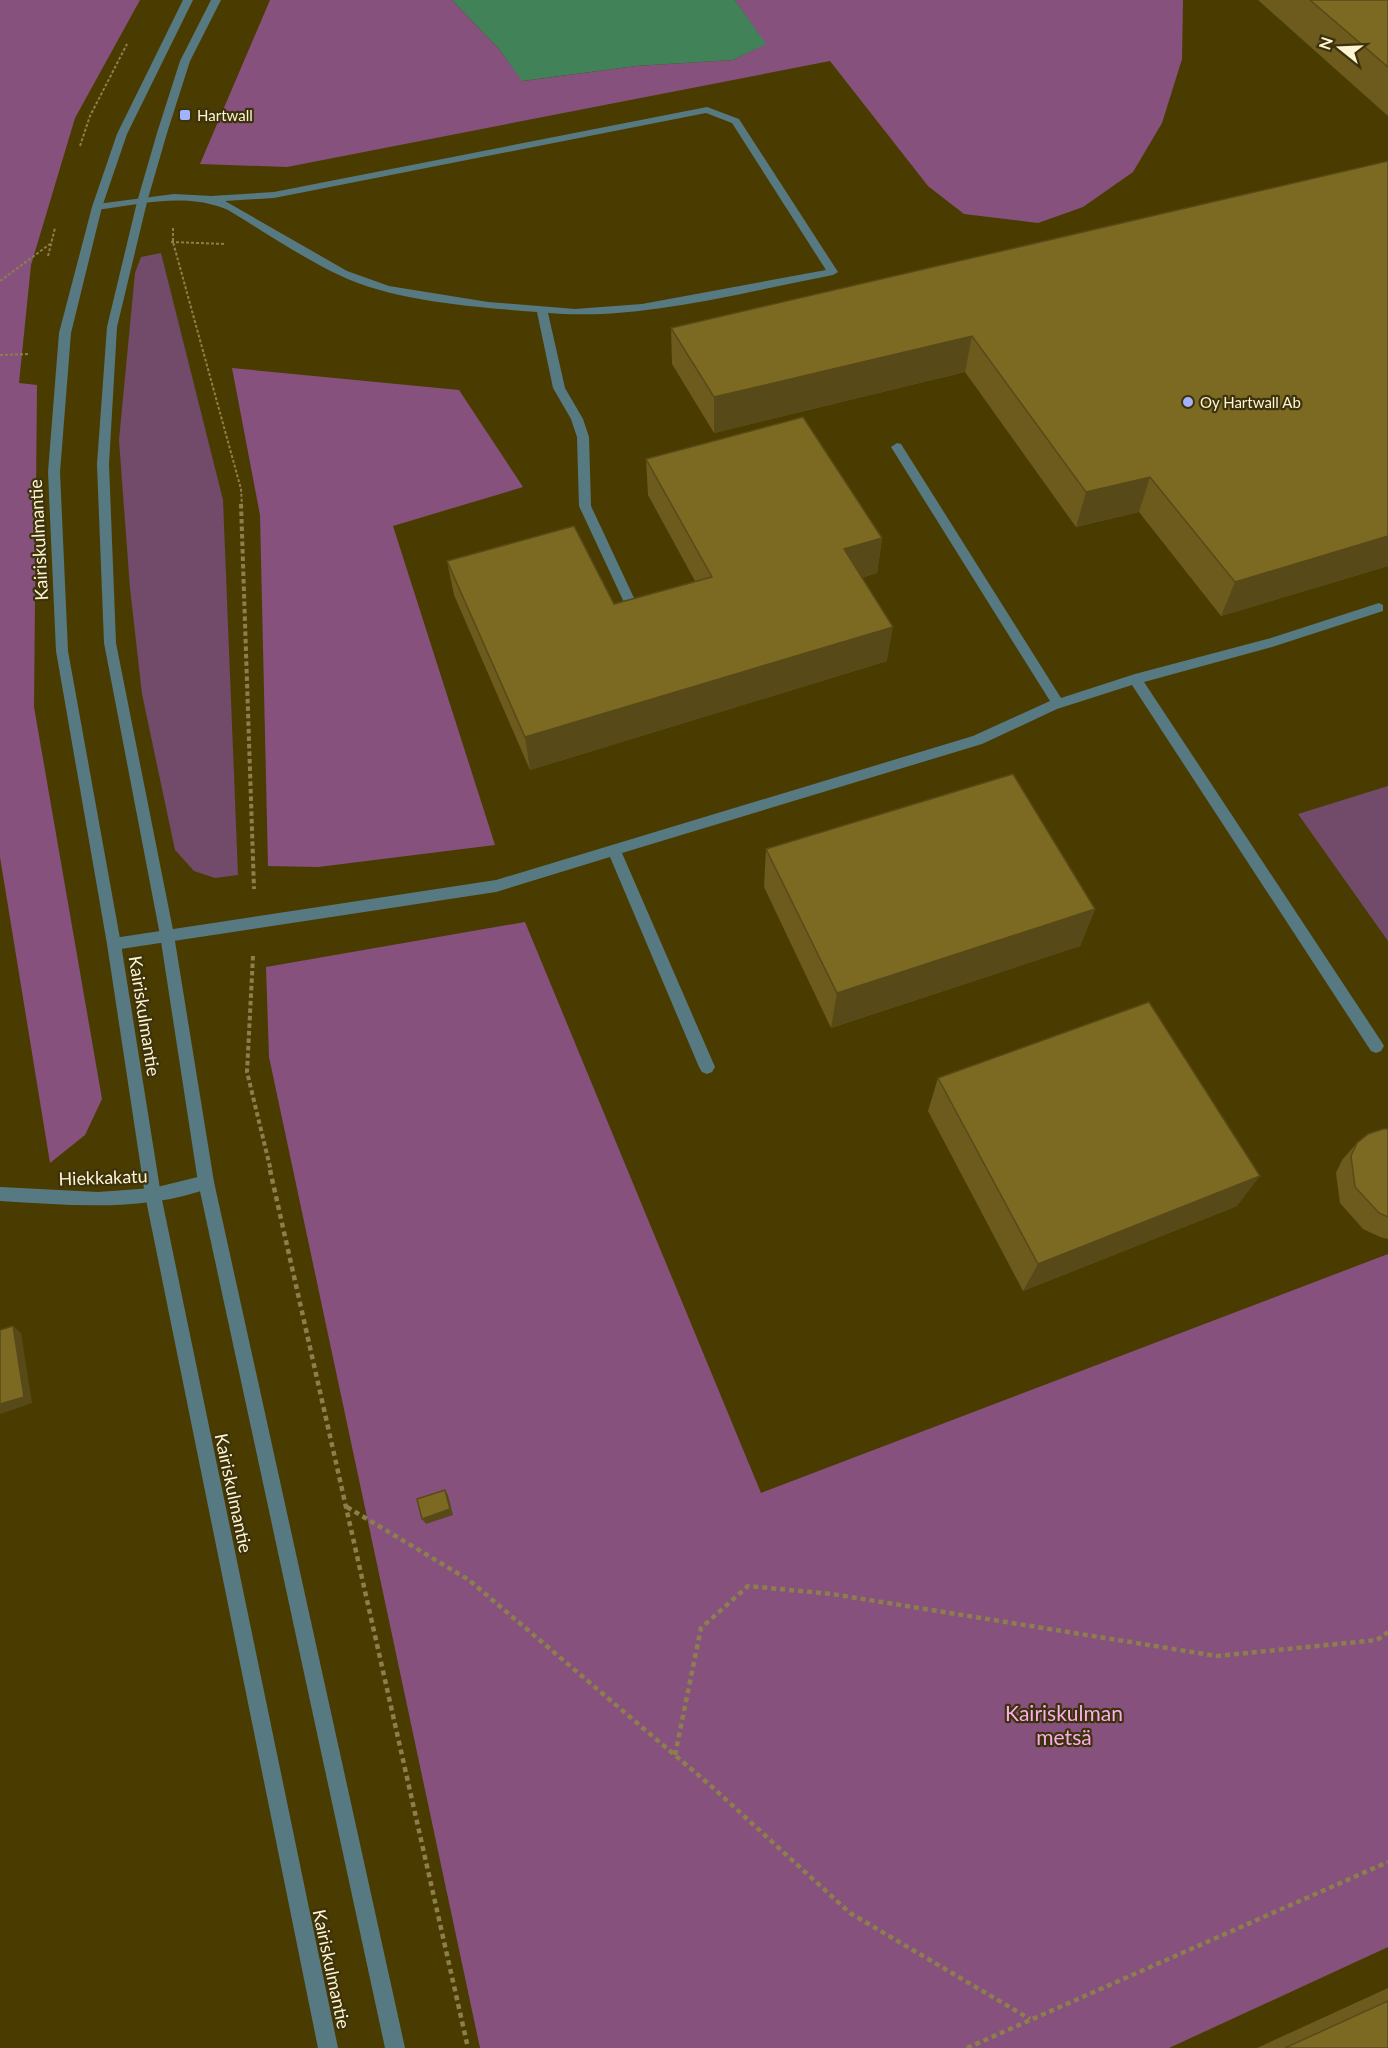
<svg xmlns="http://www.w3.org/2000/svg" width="1388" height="2048" font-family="Lato,sans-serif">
  <rect width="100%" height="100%" fill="#4a3c00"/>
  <g fill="#714b69">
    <polygon points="161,253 223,500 238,875 215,878 194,871 175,850 142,694 130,588 119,440 135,273 141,257"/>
    <polygon points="1388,786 1388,941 1298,814"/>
  </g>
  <g fill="#87517d">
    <polygon points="0,0 140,0 75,118 31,265 19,383 37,385 34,707 102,1099 85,1135 50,1163 0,857"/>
    <polygon points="270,0 452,0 499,49 523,81 636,66 733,60 765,44 735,0 1183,0 1182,59 1162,123 1133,172 1083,207 1038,223 964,214 928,186 830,61 287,167 200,164"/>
    <polygon points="232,368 459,390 523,487 393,526 495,845 318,867 268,866 260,515"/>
    <polygon points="525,922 761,1493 1388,1254 1388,1947 1169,2048 480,2048 269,1057 266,967"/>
  </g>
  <polygon fill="#418259" points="452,0 735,0 766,44 733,60 636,66 522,81 499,49"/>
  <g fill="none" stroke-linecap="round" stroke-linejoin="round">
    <g stroke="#8c7f4d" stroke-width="2" stroke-dasharray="3 2" stroke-linecap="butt">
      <polyline points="80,146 90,116 127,44"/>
      <polyline points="173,228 173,242 241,489 242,506"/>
      <polyline points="171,242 226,244"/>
      <polyline points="48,256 55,228"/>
      <polyline points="0,281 50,244"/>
      <polyline points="0,355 29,354"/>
    </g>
    <g stroke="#8c7f4d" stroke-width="4" stroke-dasharray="4.5 3" stroke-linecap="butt">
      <polyline points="241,504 254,889"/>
      <polyline points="253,956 247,1072 271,1171"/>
    </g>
    <g stroke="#8c7f4d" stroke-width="4.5" stroke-dasharray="5 4" stroke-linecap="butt">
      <polyline points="270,1170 468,2048"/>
      <polyline points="347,1507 469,1580 710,1785 850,1913 1030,2019"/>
      <polyline points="675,1755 701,1628 748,1586 832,1594 1217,1656 1377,1640 1388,1632"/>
      <polyline points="967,2048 1388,1862"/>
    </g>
    <g fill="#577a82" fill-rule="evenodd">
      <path d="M707 107 739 119 838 272 833 275C744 292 638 321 548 313L565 388 583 419 589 437 591 506 641 613 635 618 629 613 579 506 577 437 571 419 553 388 537 312C476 307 395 302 339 275 301 257 265 232 228 210 187 192 141 204 97 210L92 207 97 204 174 194 211 196 274 192ZM706 113 732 123 826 270 642 304 575 309 488 302 389 286 347 271 225 201 274 198Z"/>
      <polygon points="897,443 901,444 1061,698 1135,674 1271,638 1379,603 1383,605 1383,611 1272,647 1144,682 1381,1041 1384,1046 1381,1051 1376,1053 1371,1051 1132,685 1057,709 982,744 622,853 715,1067 712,1072 707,1074 702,1072 699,1067 610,857 496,892 114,950 109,948 107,944 109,940 114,938 496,880 973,736 1050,701 891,447"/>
    </g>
    <path fill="#577a82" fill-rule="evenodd" d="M206 1175 212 1177 214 1182 212 1187C144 1213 71 1205 0 1201V1187L98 1192 153 1188Z"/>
    <g fill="#577a82" fill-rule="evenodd">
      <polygon points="183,0 193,0 127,134 102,207 71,333 60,472 68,651 121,944 161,1195 338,2048 318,2048 145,1195 107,944 56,651 48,472 59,333 92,207 117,134"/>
      <polygon points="211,0 221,0 190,61 167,133 147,202 117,327 109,464 116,643 174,935 214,1182 405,2048 385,2048 198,1182 160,935 104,643 97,464 107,327 137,202 157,133 180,61"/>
    </g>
  </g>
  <g fill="#6c5b1d">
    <polygon points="1258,0 1388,0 1388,116"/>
    <polygon points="1388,161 1388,566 1221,616 1139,512 1076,527 965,372 714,433 672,364 671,328"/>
    <polygon points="646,459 882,538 877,573 861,578 887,661 530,770 454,595 447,561 614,604 695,581 648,495"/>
    <polygon points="766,849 1095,909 1080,946 831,1028 764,887"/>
    <polygon points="938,1078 1237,1206 1023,1291 928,1111"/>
    <polygon points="1388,1129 1388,1239 1380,1237 1363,1229 1340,1203 1336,1173 1342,1160 1357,1143"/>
    <polygon points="1388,1988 1388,2048 1257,2048"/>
  </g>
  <g fill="#584a18">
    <polygon points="972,336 965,372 714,433 714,397"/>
    <polygon points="1150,477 1139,512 1076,527 1086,492"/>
    <polygon points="1388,536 1388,566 1221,616 1235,582"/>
    <polygon points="882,538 877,573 840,584 844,549"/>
    <polygon points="893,627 887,661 530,770 525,737"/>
    <polygon points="1095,909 1080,946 831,1028 837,993"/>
    <polygon points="1260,1176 1237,1206 1023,1291 1038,1264"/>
    <polygon points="13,1326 21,1333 32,1403 0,1414 0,1404"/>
    <polygon points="445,1490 448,1495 453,1515 426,1524 422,1519"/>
  </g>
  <g fill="#7d6a22" stroke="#584a18" stroke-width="1.5">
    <polygon points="1310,0 1388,0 1388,67"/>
    <polygon points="1388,161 1388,536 1235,582 1150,477 1086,492 972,336 714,397 671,328"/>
    <polygon points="803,417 882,538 844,549 893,627 525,737 447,561 574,526 614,604 712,577 646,459"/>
    <polygon points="1013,774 1095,909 837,993 766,849"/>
    <polygon points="1149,1002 1260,1176 1038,1264 938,1078"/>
    <polygon points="1383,1129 1388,1129 1388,1217 1379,1213 1355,1187 1351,1156 1357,1143 1368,1134"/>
    <polygon points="13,1326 24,1397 0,1404 0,1330"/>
    <polygon points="445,1490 450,1509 422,1519 417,1499"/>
    <polygon points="1388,2001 1388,2048 1285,2048"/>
  </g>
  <g fill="#a2b2fd" stroke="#3c320c" stroke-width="2">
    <rect x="179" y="109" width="12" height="12" rx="3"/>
    <circle cx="1188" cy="402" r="6"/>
  </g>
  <g text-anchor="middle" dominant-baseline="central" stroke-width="4.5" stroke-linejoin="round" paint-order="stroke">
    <g font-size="15" fill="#fef4d2" stroke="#3c320c" text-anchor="start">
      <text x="197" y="115">Hartwall</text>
      <text x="1200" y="402">Oy Hartwall Ab</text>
    </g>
    <g font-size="18" fill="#fef4d2" stroke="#3c320c">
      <text transform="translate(38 540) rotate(-93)">Kairiskulmantie</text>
      <text transform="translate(145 1016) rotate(81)">Kairiskulmantie</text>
      <text transform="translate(103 1177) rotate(-2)">Hiekkakatu</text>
      <text transform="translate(234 1493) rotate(78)">Kairiskulmantie</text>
      <text transform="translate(332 1969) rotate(78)">Kairiskulmantie</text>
    </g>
    <g font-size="21" fill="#fdaced" stroke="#3c320c">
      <text x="1064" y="1712">Kairiskulman<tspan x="1064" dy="24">metsä</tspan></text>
    </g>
  </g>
  <g transform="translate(1340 48) rotate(288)" stroke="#3c320c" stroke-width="4.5" paint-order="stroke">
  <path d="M0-4.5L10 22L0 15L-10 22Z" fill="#fef4d2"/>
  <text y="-9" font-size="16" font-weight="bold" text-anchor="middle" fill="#fef4d2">N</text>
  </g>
</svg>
